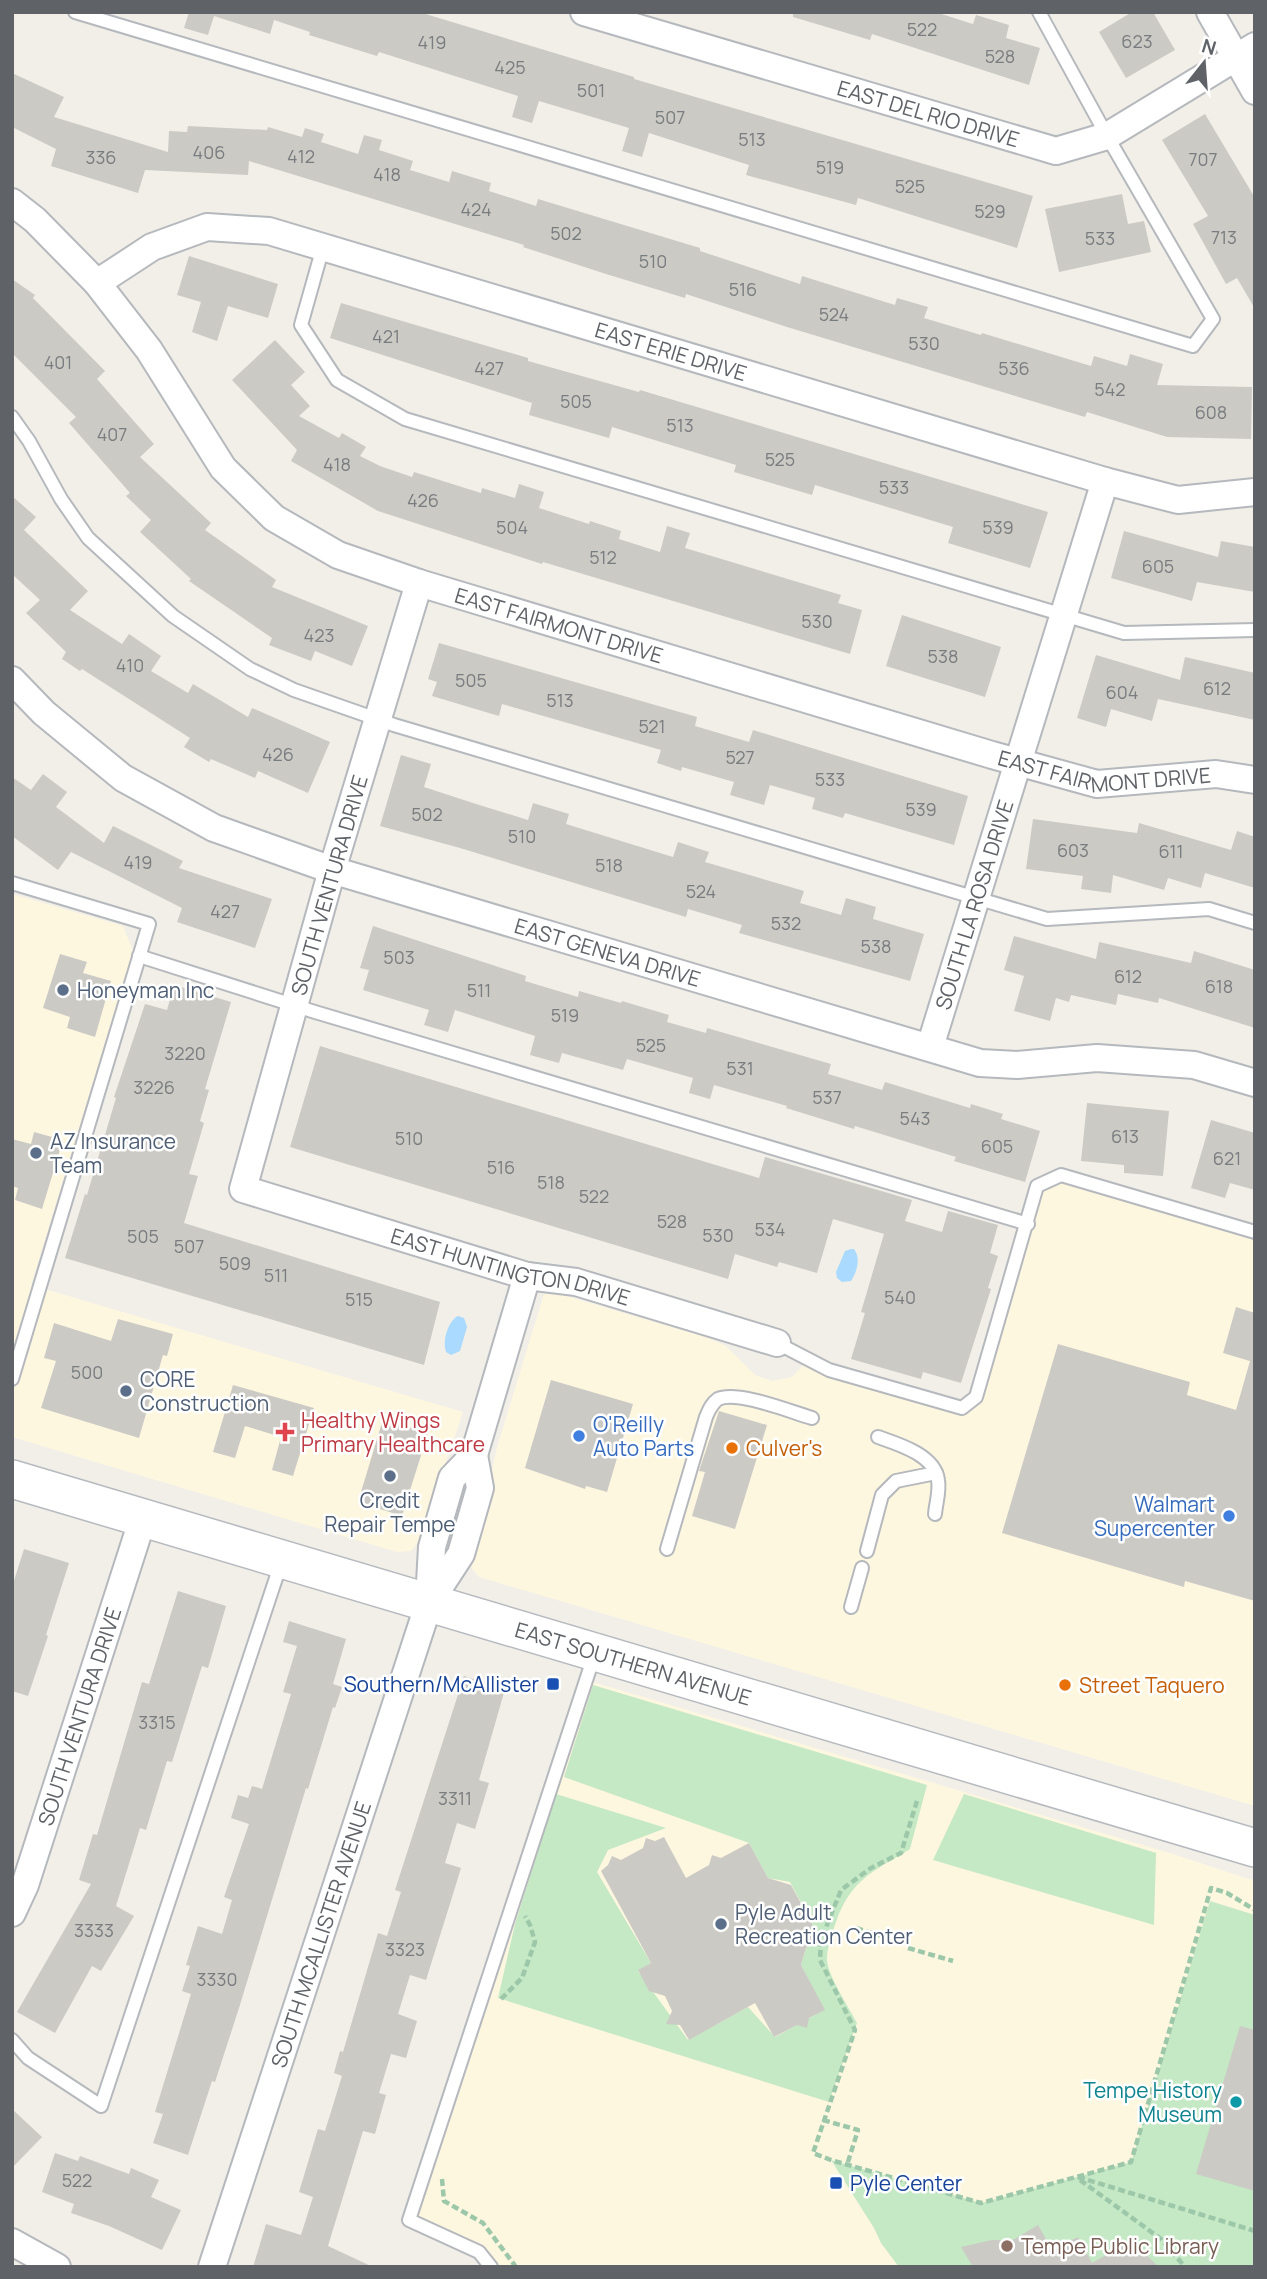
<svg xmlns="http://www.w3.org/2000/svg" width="1267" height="2279" font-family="Manrope,sans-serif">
  <rect width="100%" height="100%" fill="#f1efe8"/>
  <g fill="#fef7e0">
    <polygon points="12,894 123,926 133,951 31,1285 463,1412 419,1541 411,1551 397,1552 12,1437"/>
    <polygon points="1061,1175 1255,1232 1255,1806 479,1577 471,1567 468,1557 488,1490 497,1447 544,1294 563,1295 708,1338 726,1346 755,1375 772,1381 792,1377 807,1361 962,1408 976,1397 1037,1186"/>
    <polygon points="586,1680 1173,1854 1255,1881 1255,2267 491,2267 479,2252 409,2220"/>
  </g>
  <g fill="#c5e8c5">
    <path d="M593 1685 927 1785 910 1849C873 1872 851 1879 836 1922 832 1933 827 1948 827 1959 827 1974 849 2008 857 2023L829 2102 498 1998 515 1924 556 1794 666 1828 608 1850 597 1872 651 1963 638 1971 688 2040 748 2007 775 2037 824 2010 801 1965 806 1948 821 1940 790 1882 768 1878 749 1843 564 1777Z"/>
    <polygon points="964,1794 1156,1853 1154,1925 933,1860"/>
    <polygon points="1210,1901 1255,1915 1255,2267 899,2267 881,2243 874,2228 831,2160 981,2203 1131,2162"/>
  </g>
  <g fill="#aadaff">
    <path d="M851 1249H854C861 1258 857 1272 851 1281L842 1282 837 1278 836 1272 845 1251Z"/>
    <path d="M458 1316 464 1318 467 1327 460 1351 451 1355 446 1352C442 1341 448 1321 458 1316Z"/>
  </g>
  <g fill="#cccac5">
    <polygon points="189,12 419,12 634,77 634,79 1033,196 1017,248 858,198 856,205 746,175 749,165 649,133 642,157 622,151 629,128 539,101 532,123 512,117 518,96 379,52 377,56 309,35 310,32 274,20 270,34 214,16 208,35 184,28"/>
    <polygon points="793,12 935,12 973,24 976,15 1009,25 1006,38 1040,48 1029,85 872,34 870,40 793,17"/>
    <polygon points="1132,12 1153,12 1175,50 1126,78 1099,32"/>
    <polygon points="12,73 64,97 54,117 168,152 169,131 187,132 188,126 267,130 268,127 302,137 305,128 324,134 321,142 358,154 364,135 382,140 379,150 413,161 410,170 449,182 452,171 491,183 489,191 536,206 538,199 700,248 700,251 800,284 802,276 895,305 897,298 928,307 924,318 981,335 982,333 1091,366 1094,356 1127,366 1130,354 1163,364 1157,385 1252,387 1251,439 1167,437 1087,412 1085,417 787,327 686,294 685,298 606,274 523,247 524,245 249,161 248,175 145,170 138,193 51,166 56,149 12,127"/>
    <polygon points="1205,114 1255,198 1255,309 1237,278 1226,284 1193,224 1208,216 1162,140"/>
    <polygon points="1122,194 1128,224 1144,221 1151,252 1059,272 1045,209"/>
    <polygon points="189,256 278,284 268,318 228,306 217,341 192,332 201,302 177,295"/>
    <polygon points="12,279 35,295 33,298 105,371 97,379 154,444 140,457 211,523 205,530 276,580 272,587 368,626 352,666 315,651 311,661 269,645 272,638 189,581 191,579 140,532 151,520 126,496 130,493 69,423 76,417 12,353"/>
    <polygon points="341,303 528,358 528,361 639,392 640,390 1048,512 1030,568 948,543 953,527 815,485 812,495 734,472 736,465 612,427 609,438 529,415 532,403 330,338"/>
    <polygon points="275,340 305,372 291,385 310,406 299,416 339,438 342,433 366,447 360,456 380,466 412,477 414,472 481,493 482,488 515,498 519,484 544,492 539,508 589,524 590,521 621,531 619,539 660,552 667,526 690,533 685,548 841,595 838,603 862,610 850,654 543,562 542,564 378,511 291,461 297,450 232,380"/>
    <polygon points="12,496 36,517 24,530 88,591 70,610 122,644 129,634 161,656 151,671 188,693 193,684 248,717 252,708 330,742 308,793 258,771 255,778 211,759 209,762 184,747 190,738 82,669 80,671 62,659 66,652 26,613 40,600 12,574"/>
    <polygon points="1124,531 1218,557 1221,541 1255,547 1255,592 1197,582 1192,601 1111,578"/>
    <polygon points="902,615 1001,647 985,697 886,666"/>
    <polygon points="439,643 697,717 695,726 749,742 753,730 968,796 954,845 845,813 843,818 812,809 815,798 770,785 764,805 730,795 734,782 682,767 681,771 657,763 661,750 502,704 499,716 432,696 437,682 428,679"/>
    <polygon points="1096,655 1180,680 1185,657 1255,673 1255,720 1158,699 1152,721 1111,709 1106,727 1077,718"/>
    <polygon points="401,755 431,764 424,787 473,803 528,820 533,803 569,814 566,824 673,857 678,842 709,852 705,862 804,891 800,903 841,915 846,898 876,907 873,919 924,934 910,981 739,933 742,925 688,909 686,917 460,848 380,826"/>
    <polygon points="43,774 67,792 56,807 104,843 113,826 183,861 179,868 272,899 255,948 177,922 182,908 71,852 58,870 12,836 12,777 31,790"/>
    <polygon points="1033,819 1137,833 1139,823 1231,850 1237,831 1255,837 1255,888 1205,873 1201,888 1168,878 1164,890 1113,875 1111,893 1081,889 1083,876 1026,869"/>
    <polygon points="373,926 526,976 525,981 578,997 579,991 621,1003 622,1001 669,1015 667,1022 706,1033 707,1028 831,1064 828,1074 882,1090 885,1082 970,1108 971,1104 1003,1114 1001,1119 1040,1131 1025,1182 954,1161 956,1157 855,1126 854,1129 786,1108 787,1106 714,1085 710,1099 689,1093 693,1078 627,1059 623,1070 562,1053 559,1063 530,1055 535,1036 455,1010 448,1032 424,1025 429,1010 363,990 369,970 360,968"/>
    <polygon points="1014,936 1096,959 1099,942 1191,963 1194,951 1255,970 1255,1028 1159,998 1158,1003 1118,994 1116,1005 1071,995 1069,1002 1056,998 1050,1021 1014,1011 1024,976 1004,970"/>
    <polygon points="60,954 87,962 83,973 111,981 95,1037 67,1028 70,1017 43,1008"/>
    <polygon points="174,985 231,1002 205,1089 209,1090 200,1121 204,1123 189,1174 198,1176 184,1223 440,1302 424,1365 65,1258 85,1194 87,1195 116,1098 114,1097 145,1004 167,1010"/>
    <polygon points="320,1046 759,1178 765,1157 912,1200 905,1221 942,1232 948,1211 998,1225 990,1253 998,1256 988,1288 991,1289 961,1383 923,1372 921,1379 851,1359 865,1313 861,1312 884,1234 833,1219 817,1273 779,1262 777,1267 735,1254 728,1279 290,1147"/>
    <polygon points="1087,1103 1169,1111 1163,1176 1124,1173 1124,1165 1081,1161"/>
    <polygon points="1211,1120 1255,1133 1255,1190 1230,1183 1225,1198 1191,1188"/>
    <polygon points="34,1132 63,1140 42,1209 15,1200 18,1188 12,1186 12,1139 31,1144"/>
    <polygon points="1236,1307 1255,1313 1255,1601 1185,1581 1184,1587 1002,1533 1058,1344 1190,1382 1187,1395 1236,1410 1250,1361 1253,1362 1223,1353"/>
    <polygon points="118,1319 173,1334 167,1356 163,1355 139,1438 41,1408 56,1361 44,1358 54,1323 111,1341"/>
    <polygon points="551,1380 633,1404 607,1492 586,1486 585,1489 525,1468"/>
    <polygon points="233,1385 314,1408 293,1476 272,1470 281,1437 245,1426 235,1458 213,1452"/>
    <polygon points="719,1411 767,1425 735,1529 692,1516 705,1472 699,1471"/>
    <polygon points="383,1419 428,1433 402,1516 358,1502"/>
    <polygon points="24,1549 69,1563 46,1635 48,1636 28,1696 12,1691 12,1587"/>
    <polygon points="178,1591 226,1606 208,1668 202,1666 172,1762 167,1761 146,1830 140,1828 116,1906 134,1916 101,1971 92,1966 55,2033 17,2012 91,1884 79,1880 93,1834 97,1835 142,1682 149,1684"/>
    <polygon points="289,1621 346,1639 333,1684 342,1687 335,1708 333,1707 308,1789 306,1788 239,2008 215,2082 212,2081 188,2155 153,2143 163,2114 155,2112 191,1994 182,1991 190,1966 186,1965 198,1926 222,1934 232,1900 224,1897 249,1824 231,1818 238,1795 248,1798 252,1786 262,1789 291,1694 283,1692 297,1646 283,1642"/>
    <polygon points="464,1676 505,1689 479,1780 489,1783 475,1829 457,1823 445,1863 461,1868 449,1907 426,1980 410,1975 398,2014 417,2021 406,2058 391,2054 379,2093 386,2095 375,2134 363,2131 328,2246 373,2267 253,2267 266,2224 301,2235 313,2197 299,2192 318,2129 325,2131 342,2076 334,2073 340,2051 343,2052 378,1933 387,1936 401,1892 395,1890"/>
    <polygon points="664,1837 686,1878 709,1865 712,1855 721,1858 749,1843 768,1878 791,1885 821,1940 806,1948 801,1965 825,2010 809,2018 807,2028 797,2025 774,2037 755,2003 689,2040 680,2025 666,2024 672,2011 665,1996 649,1991 638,1970 651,1963 601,1871 608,1865 612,1856 621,1860 643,1848 646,1838 655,1841"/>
    <polygon points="1240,2026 1255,2030 1255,2191 1196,2174"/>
    <polygon points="12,2109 42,2137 12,2168"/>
    <polygon points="55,2153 78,2161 80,2156 129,2174 131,2168 159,2180 151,2197 181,2210 162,2250 109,2226 71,2213 74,2204 42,2192"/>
    <polygon points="1038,2225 1052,2250 1078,2237 1092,2263 1131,2241 1159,2267 973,2267 961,2247 992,2240 1013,2240"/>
  </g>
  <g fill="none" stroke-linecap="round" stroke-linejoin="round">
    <g stroke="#b5b8bc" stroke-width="16">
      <g id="lane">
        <polyline points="75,12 1193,346 1213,319 1107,136 1039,12"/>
        <polyline points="323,247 301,325 337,380 405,419 1124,633 1255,630"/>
        <polyline points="12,417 29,441 61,499 88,538 173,616 250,669 294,690 394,725 1047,919 1209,909 1255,923"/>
        <polyline points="12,883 149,924 12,1379"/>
        <polyline points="139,956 315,1012 1028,1224"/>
        <polyline points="777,1343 829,1370 962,1408 976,1397 1037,1186 1061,1175 1255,1232"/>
        <path d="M878 1437C898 1444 935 1455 938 1480 940 1491 936 1503 935 1514"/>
        <path d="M667 1549 706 1417C709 1410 711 1404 718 1399 737 1390 791 1412 812 1418"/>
        <polyline points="867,1551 882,1495 896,1481 936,1473"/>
        <polyline points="851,1607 862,1568"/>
        <polyline points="12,2040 28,2058 101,2106 281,1563"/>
        <polyline points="491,2267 479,2252 409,2220 594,1656"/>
      </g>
    </g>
    <g stroke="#b5b8bc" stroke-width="30">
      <g id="street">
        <path id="s1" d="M584 12 1056 151 1107 136 1255 46"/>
        <polyline points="1210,12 1255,91"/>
        <path id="s2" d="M12 202 35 220 97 283 149 350 223 468 274 518 338 555 419 583 992 755 1097 784 1216 774 1255 780"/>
        <path id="s3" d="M97 283 152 247 207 227 269 231 1105 481 1178 500 1255 492"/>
        <path id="s4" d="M419 583 332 870 243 1189 527 1276 576 1282 777 1343"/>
        <path id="s5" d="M12 680 44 713 123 778 214 828 332 870 980 1063 1017 1065 1097 1058 1194 1065 1255 1083"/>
        <path id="s6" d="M930 1047 1105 481"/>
        <polyline points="429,1601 432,1547 452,1478 474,1455 527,1276"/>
        <path id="s7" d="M12 1913 25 1885 143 1518"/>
        <polyline points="12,2242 57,2267"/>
        <path id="s8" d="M212 2267 429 1603 461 1554 480 1488 474 1455"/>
      </g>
    </g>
    <g stroke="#b6babf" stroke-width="40">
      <g id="secondary">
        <path id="s9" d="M12 1479 1255 1848"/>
      </g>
    </g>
    <g stroke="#9cc7a9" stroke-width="4.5" stroke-dasharray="7 3.5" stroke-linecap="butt">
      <polyline points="917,1801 901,1853 871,1868 841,1890 821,1940 820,1960 855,2030 813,2153 831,2160 981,2203 1131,2162 1211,1888 1227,1893 1255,1910"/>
      <polyline points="856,1928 885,1937"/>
      <polyline points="908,1948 953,1961"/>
      <polyline points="501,1999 522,1978 535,1942 530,1925 525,1916"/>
      <polyline points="823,2120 858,2130 847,2165"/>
      <polyline points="1078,2177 1255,2231"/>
      <polyline points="442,2179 444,2201 483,2223 516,2267"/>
      <polyline points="1080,2180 1161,2239 1185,2267"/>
    </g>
    <use href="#lane" stroke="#fff" stroke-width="12"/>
    <use href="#street" stroke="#fff" stroke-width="26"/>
    <use href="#secondary" stroke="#fff" stroke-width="37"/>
  </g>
  <g fill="#5c6f8a" stroke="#fff" stroke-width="2.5">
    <circle cx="63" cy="990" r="7"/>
    <circle cx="36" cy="1153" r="7"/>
    <circle cx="126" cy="1391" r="7"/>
    <circle cx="390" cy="1476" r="7"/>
    <circle cx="721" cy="1924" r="7"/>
  </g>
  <path fill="#e0444e" stroke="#fff" stroke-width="2.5" d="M281.5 1421.5h7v7h7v7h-7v7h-7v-7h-7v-7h7z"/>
  <g fill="#3f7fe0" stroke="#fff" stroke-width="2.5">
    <circle cx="579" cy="1436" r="7"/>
    <circle cx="1229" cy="1516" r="7"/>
  </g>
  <g fill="#e8710a" stroke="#fff" stroke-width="2.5">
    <circle cx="732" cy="1448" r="7"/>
    <circle cx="1065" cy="1685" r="7"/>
  </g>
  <g fill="#1a4fb4" stroke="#fff" stroke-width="2.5">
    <rect x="546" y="1677" width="14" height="14" rx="3.5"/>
    <rect x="829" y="2176" width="14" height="14" rx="3.5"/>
  </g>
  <circle fill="#0f9aa8" stroke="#fff" stroke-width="2.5" cx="1236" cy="2102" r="7"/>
  <circle fill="#8d6e63" stroke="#fff" stroke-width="2.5" cx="1007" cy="2246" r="7"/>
  <g text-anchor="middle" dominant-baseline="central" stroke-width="5" stroke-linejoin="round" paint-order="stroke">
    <g font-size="18" fill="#7a7d7f">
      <text x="922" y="29">522</text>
      <text x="1137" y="41">623</text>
      <text x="432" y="42">419</text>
      <text x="1000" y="56">528</text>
      <text x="510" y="67">425</text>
      <text x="591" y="90">501</text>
      <text x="670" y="117">507</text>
      <text x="752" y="139">513</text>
      <text x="209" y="152">406</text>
      <text x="301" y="156">412</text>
      <text x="101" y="157">336</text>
      <text x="1203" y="159">707</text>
      <text x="830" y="167">519</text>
      <text x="387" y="174">418</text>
      <text x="910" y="186">525</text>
      <text x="476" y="209">424</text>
      <text x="990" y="211">529</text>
      <text x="566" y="233">502</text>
      <text x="1224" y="237">713</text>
      <text x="1100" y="238">533</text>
      <text x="653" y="261">510</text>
      <text x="743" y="289">516</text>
      <text x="834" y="314">524</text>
      <text x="386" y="336">421</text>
      <text x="924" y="343">530</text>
      <text x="58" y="362">401</text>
      <text x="489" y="368">427</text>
      <text x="1014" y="368">536</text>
      <text x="1110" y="389">542</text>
      <text x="576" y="401">505</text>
      <text x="1211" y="412">608</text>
      <text x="680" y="425">513</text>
      <text x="112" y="434">407</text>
      <text x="780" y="459">525</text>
      <text x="337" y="464">418</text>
      <text x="894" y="487">533</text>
      <text x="423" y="500">426</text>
      <text x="512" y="527">504</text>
      <text x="998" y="527">539</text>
      <text x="603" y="557">512</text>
      <text x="1158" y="566">605</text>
      <text x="817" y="621">530</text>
      <text x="319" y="635">423</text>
      <text x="943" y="656">538</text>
      <text x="130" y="665">410</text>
      <text x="471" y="680">505</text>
      <text x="1217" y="688">612</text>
      <text x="1122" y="692">604</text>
      <text x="560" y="700">513</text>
      <text x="652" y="726">521</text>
      <text x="278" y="754">426</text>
      <text x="740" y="757">527</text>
      <text x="830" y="779">533</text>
      <text x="921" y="809">539</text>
      <text x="427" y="814">502</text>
      <text x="522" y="836">510</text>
      <text x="1073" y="850">603</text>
      <text x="1171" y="851">611</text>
      <text x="138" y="862">419</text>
      <text x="609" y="865">518</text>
      <text x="701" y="891">524</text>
      <text x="225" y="911">427</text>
      <text x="786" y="923">532</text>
      <text x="876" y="946">538</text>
      <text x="399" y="957">503</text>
      <text x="1128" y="976">612</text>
      <text x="1219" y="986">618</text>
      <text x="479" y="990">511</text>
      <text x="565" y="1015">519</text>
      <text x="651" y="1045">525</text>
      <text x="185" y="1053">3220</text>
      <text x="740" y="1068">531</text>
      <text x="154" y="1087">3226</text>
      <text x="827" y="1097">537</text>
      <text x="915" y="1118">543</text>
      <text x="1125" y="1136">613</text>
      <text x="409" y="1138">510</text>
      <text x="997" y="1146">605</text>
      <text x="1227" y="1158">621</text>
      <text x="501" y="1167">516</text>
      <text x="551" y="1182">518</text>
      <text x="594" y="1196">522</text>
      <text x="672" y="1221">528</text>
      <text x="770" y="1229">534</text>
      <text x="718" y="1235">530</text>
      <text x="143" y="1236">505</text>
      <text x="189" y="1246">507</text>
      <text x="235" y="1263">509</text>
      <text x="276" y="1275">511</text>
      <text x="900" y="1297">540</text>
      <text x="359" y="1299">515</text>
      <text x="87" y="1372">500</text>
      <text x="157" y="1722">3315</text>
      <text x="455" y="1798">3311</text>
      <text x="94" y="1930">3333</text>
      <text x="405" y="1949">3323</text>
      <text x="217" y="1979">3330</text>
      <text x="77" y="2180">522</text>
    </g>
    <g font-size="21" fill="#5f6368" stroke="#fff">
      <text stroke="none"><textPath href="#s1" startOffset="359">EAST DEL RIO DRIVE</textPath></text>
      <text stroke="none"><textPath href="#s3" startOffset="606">EAST ERIE DRIVE</textPath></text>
      <text stroke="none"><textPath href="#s2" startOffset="719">EAST FAIRMONT DRIVE</textPath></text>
      <text stroke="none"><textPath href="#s2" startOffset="1286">EAST FAIRMONT DRIVE</textPath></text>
      <text transform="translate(329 885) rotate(-74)">SOUTH VENTURA DRIVE</text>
      <text stroke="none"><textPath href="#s6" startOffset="149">SOUTH LA ROSA DRIVE</textPath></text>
      <text stroke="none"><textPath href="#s5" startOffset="665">EAST GENEVA DRIVE</textPath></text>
      <text stroke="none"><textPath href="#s4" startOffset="910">EAST HUNTINGTON DRIVE</textPath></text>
      <text stroke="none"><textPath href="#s9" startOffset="648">EAST SOUTHERN AVENUE</textPath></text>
      <text stroke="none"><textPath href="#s7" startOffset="208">SOUTH VENTURA DRIVE</textPath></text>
      <text stroke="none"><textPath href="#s8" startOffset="350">SOUTH MCALLISTER AVENUE</textPath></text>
    </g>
    <g font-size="21" fill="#4e5e75" stroke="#fff" text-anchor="start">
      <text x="77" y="990">Honeyman Inc</text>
      <text x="50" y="1141">AZ Insurance<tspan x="50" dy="24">Team</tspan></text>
      <text x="140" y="1379">CORE<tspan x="140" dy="24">Construction</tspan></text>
      <text x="390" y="1500" text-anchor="middle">Credit<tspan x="390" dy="24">Repair Tempe</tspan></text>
      <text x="735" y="1912">Pyle Adult<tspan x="735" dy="24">Recreation Center</tspan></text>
    </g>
    <g font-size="21" fill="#be3a42" stroke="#fff" text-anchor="start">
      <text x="301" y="1420">Healthy Wings<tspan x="301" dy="24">Primary Healthcare</tspan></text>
    </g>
    <g font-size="21" fill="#366cbe" stroke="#fff" text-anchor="start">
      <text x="593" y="1424">O'Reilly<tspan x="593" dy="24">Auto Parts</tspan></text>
      <text x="1215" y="1504" text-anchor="end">Walmart<tspan x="1215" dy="24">Supercenter</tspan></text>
    </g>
    <g font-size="21" fill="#c56008" stroke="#fff" text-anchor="start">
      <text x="746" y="1448">Culver's</text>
      <text x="1079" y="1685">Street Taquero</text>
    </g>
    <g font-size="21" fill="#164399" stroke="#fff" text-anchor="end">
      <text x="539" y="1684">Southern/McAllister</text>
      <text x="850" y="2183" text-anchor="start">Pyle Center</text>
    </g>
    <g font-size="21" fill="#0d838f" stroke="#fff" text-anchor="end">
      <text x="1222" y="2090">Tempe History<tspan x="1222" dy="24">Museum</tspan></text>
    </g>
    <g font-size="21" fill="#785e54" stroke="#fff" text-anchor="start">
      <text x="1021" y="2246">Tempe Public Library</text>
    </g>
  </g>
  <rect width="1267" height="2279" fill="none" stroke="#5f6368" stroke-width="28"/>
  <g transform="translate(1204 63) rotate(17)" stroke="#ffffff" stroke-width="5" paint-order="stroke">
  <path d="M0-5L12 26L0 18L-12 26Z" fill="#5f6368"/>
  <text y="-10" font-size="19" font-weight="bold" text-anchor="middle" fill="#5f6368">N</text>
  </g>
</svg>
